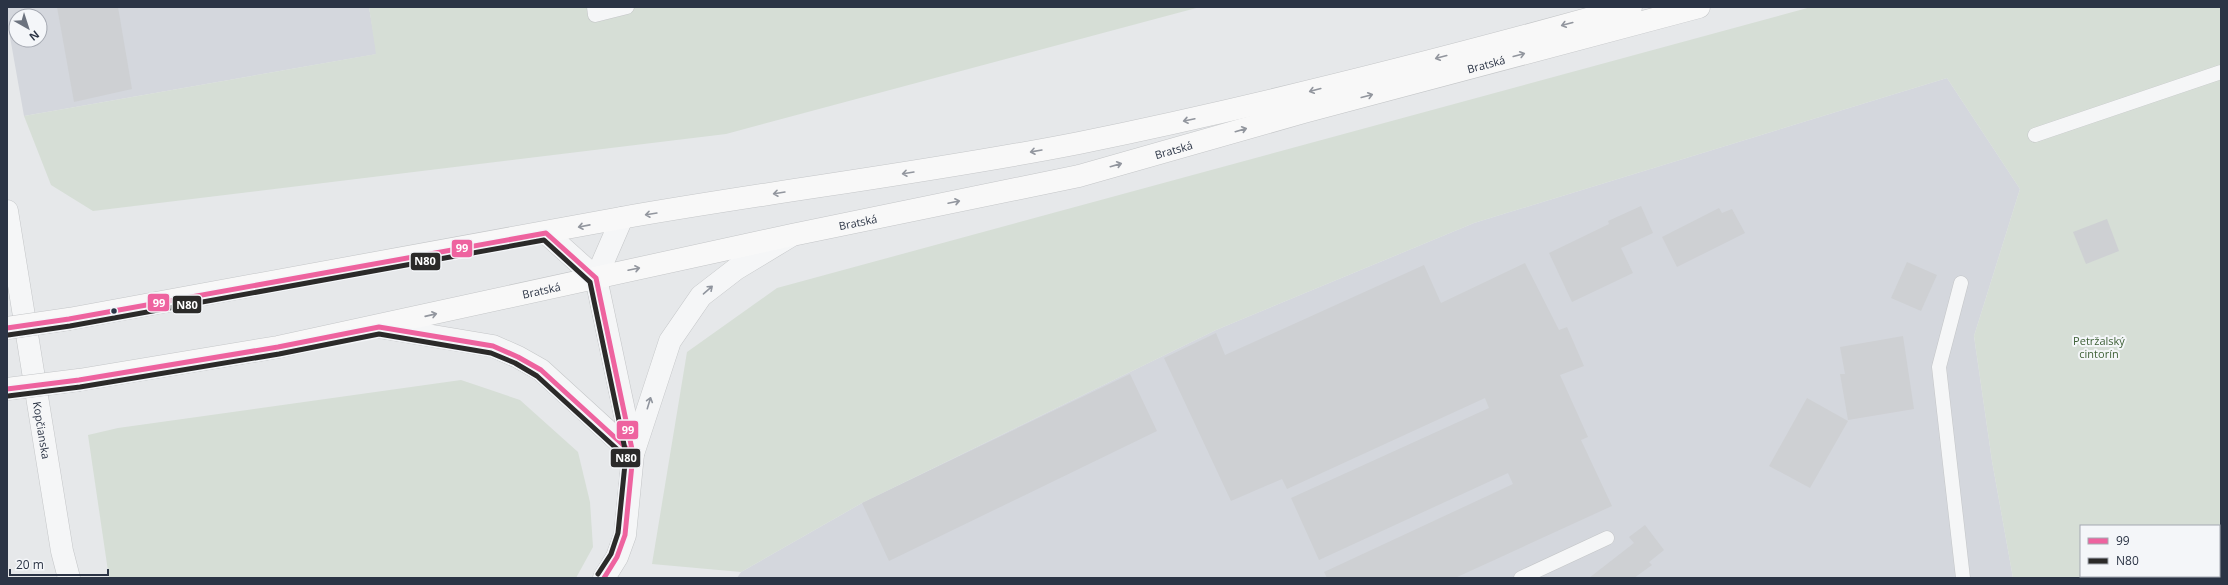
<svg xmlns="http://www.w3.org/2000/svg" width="2228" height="585" font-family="'Open Sans',sans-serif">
  <rect width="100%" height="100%" fill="#e6e8ea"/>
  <g fill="#d4d7dd" fill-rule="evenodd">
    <path d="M7 7H369L377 54 24 116 7 20ZM16 16H40V40H16Z"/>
    <polygon points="1947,78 2020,189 1974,336 1992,461 2013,578 737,578 741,572 862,503 1216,330 1474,223"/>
  </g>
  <g fill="#d6ded6" fill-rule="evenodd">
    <polygon points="369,7 1200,7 726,134 93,211 51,185 24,116 376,54"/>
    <path d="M1811 7H2221V578H2013L1992 461 1974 336 2020 189 1947 78 1474 223 1216 330 862 503 741 572 652 564 687 352 777 288ZM2081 526H2219V576H2081Z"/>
    <polygon points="461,380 520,400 578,452 590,502 593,547 576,578 109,578 88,435 118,428"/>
  </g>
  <g fill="#ced0d3">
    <polygon points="57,7 118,7 132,89 74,102"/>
    <polygon points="1641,206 1653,233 1621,248 1633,273 1572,302 1549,253 1609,224 1608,221"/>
    <polygon points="1719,208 1722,213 1732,209 1745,233 1677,267 1662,237"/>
    <polygon points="2107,219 2119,251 2086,264 2073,232"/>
    <polygon points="1907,262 1937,275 1921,311 1891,298"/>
    <polygon points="1525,263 1559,330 1567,327 1584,366 1560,375 1588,437 1581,440 1612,506 1455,578 1327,578 1324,572 1513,484 1508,473 1319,560 1291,498 1489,408 1485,398 1287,489 1282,479 1231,501 1164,358 1216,333 1225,355 1424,265 1441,303"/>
    <polygon points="1903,336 1914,409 1848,420 1840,374 1845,374 1840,347"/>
    <polygon points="1130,374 1157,431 889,561 862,503"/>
    <polygon points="1807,398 1848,421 1810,488 1769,466"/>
    <polygon points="1645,525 1664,550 1649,562 1652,565 1634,578 1589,578 1634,543 1629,537"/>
  </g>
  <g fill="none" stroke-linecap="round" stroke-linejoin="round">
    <g stroke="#c4c6c8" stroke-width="15">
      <g id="lane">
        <polyline points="594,7 595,15 627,7"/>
        <polyline points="2035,135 2221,72"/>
        <polyline points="1961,283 1939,367 1963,578"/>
        <polyline points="1521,578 1607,538"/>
      </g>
    </g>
    <g stroke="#c4c6c8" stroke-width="23">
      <g id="street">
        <path id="s1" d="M7 211 62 551 69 578"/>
        <polyline points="622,218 596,278 633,453"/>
        <polyline points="546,233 596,278"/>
        <polyline points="379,327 493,346 518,357 541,370 633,454"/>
        <polyline points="604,578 617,557 625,535 633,454 670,341 701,296 736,269 789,237"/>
      </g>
    </g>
    <g stroke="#c4c6c8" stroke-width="23">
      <g id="secondary">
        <path d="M69 319C253 285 437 251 621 218 773 191 927 173 1079 143 1265 105 1448 58 1631 7"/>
        <path id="s2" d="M79 380 278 347 792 235 1079 176 1304 112 1699 7"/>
      </g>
    </g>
    <use href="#lane" stroke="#f5f6f7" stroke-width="14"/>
    <use href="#street" stroke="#f5f6f7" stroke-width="22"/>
    <use href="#secondary" stroke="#f8f8f8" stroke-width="22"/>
    <g stroke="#c4c6c8" stroke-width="23" stroke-linecap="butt">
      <g id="secondary-bridge">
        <polyline points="7,328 69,319"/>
        <polyline points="7,389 79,380"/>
      </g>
    </g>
    <use href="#secondary-bridge" stroke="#f8f8f8" stroke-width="22"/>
    <g stroke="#f4f6f9" stroke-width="8">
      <g id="bus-1">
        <polyline points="7,328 69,319 546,233 596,278 633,454 625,535 617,557 604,578"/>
        <polyline points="7,389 79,380 278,347 379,327 493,346 518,357 541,370 633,454"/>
      </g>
    </g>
    <g stroke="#f4f6f9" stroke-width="8">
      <g id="bus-2">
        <polyline points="8,335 70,326 544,240 590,282 626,454 618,533 611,554 598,574"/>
        <polyline points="8,396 80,387 279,354 379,334 491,353 515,363 537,376 628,459"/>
      </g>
    </g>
    <use href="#bus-1" stroke="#ee639f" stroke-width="5"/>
    <use href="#bus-2" stroke="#2b2a29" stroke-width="5"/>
  </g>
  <defs><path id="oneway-shaft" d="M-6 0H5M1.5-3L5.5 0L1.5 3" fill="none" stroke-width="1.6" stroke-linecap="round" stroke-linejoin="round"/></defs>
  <g stroke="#92969e">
    <use href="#oneway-shaft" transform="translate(1567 24) rotate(165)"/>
    <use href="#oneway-shaft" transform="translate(1519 55) rotate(-15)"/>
    <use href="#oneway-shaft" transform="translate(1441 57) rotate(165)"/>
    <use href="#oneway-shaft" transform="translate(1315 90) rotate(165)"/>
    <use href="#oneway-shaft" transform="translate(1367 96) rotate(-15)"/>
    <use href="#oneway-shaft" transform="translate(1189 120) rotate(168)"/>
    <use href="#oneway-shaft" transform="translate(1241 130) rotate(-16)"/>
    <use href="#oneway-shaft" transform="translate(1036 151) rotate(170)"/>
    <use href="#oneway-shaft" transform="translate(1116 165) rotate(-16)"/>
    <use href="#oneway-shaft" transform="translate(908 173) rotate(171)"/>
    <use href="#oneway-shaft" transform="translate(779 193) rotate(171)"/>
    <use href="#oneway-shaft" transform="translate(954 202) rotate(-12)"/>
    <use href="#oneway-shaft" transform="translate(651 214) rotate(171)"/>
    <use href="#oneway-shaft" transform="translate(584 226) rotate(169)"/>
    <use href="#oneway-shaft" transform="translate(634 269) rotate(-12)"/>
    <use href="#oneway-shaft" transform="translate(431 315) rotate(-13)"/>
  </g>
  <g stroke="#90959e">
    <use href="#oneway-shaft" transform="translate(708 290) rotate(-41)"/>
    <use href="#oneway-shaft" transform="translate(649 403) rotate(-73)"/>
  </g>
  <circle fill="#2b3445" stroke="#f4f6f9" stroke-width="1.5" cx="114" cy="311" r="3.5"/>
  <g text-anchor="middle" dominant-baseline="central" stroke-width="4" stroke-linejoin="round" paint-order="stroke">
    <g font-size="11" fill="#2b3445" stroke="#f4f6f9">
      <text stroke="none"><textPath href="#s2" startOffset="1443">Bratská</textPath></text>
      <text stroke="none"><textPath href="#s2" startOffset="1119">Bratská</textPath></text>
      <text stroke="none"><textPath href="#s2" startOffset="795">Bratská</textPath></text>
      <text stroke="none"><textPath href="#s2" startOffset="471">Bratská</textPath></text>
      <text stroke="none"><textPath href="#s1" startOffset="222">Kopčianska</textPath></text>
    </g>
    <g font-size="11" fill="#3f6138" stroke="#f4f6f9">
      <text x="2099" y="340">Petržalský<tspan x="2099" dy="13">cintorín</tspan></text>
    </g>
  </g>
  <g stroke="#f4f6f9" stroke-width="1.5">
    <rect x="451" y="239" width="22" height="19" rx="4" fill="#ee639f"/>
    <rect x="410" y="252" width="31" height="19" rx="4" fill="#2b2a29"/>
    <rect x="147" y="293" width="23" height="19" rx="4" fill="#ee639f"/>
    <rect x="172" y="295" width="30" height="19" rx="4" fill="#2b2a29"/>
    <rect x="616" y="420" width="23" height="20" rx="4" fill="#ee639f"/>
    <rect x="610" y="448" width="31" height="20" rx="4" fill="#2b2a29"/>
  </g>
  <g font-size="11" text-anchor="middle" font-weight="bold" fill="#fff">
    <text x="462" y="252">99</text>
    <text x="425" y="265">N80</text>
    <text x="159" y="307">99</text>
    <text x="187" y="309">N80</text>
    <text x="628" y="434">99</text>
    <text x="626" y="462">N80</text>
  </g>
  <rect width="2228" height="585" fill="none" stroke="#2b3445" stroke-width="16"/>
  <rect x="2080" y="525" width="140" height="52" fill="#f4f6f9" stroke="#a4a8b1"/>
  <rect x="2088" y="538" width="20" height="6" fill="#ee639f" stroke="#a4a8b1"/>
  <text x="2116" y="545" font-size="12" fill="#2b3445">99</text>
  <rect x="2088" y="558" width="20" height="6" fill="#2b2a29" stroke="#a4a8b1"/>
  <text x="2116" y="565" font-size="12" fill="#2b3445">N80</text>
  <g transform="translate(28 28) rotate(141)"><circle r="19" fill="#f4f6f9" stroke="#a4a8b1"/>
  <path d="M0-3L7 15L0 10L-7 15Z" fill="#6c737f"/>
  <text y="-6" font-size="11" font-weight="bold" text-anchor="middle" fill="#2b3445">N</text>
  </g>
  <path d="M10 569v6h98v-6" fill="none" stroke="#2b3445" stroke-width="2"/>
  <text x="16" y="569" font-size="12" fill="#2b3445" stroke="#f4f6f9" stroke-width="3" paint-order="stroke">20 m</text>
</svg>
